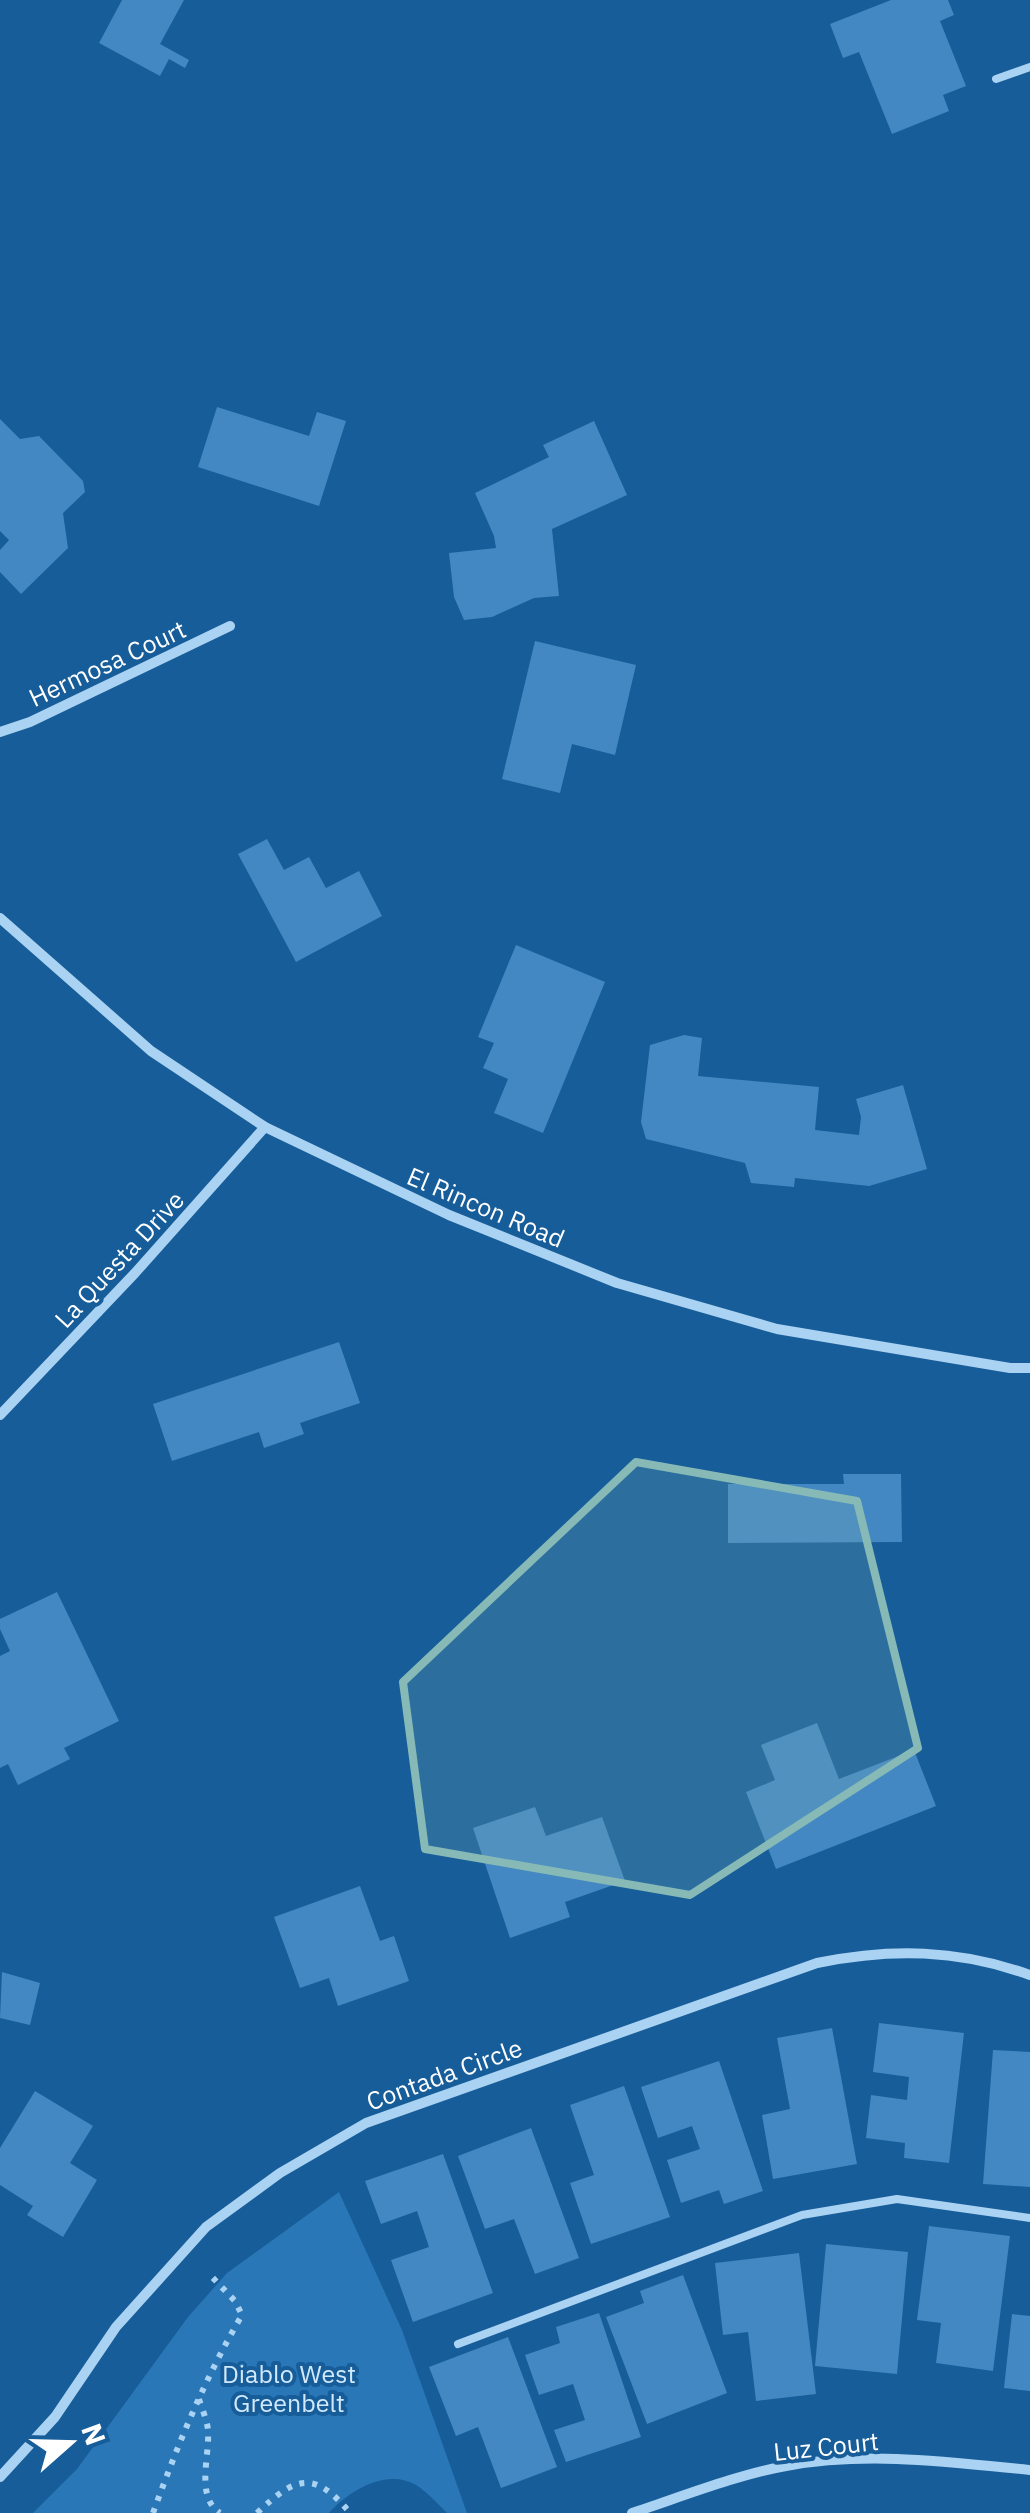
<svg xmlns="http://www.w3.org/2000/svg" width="1030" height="2513" font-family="'IBM Plex Sans',sans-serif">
  <rect width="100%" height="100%" fill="#165d99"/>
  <path fill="#2977b7" d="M339 2192 402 2330 467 2513H447C438 2504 427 2492 416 2485 386 2468 349 2491 329 2513H33L77 2469 188 2317 227 2273Z"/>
  <g fill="#4388c2">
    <polygon points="122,0 184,0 160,44 189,60 185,68 169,59 160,76 99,43"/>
    <polygon points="891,0 948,0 954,15 940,21 966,86 943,95 949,111 892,134 859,52 843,58 830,24"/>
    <polygon points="217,407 309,436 317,412 346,421 319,506 198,467"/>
    <polygon points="0,419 20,439 39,436 83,481 85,492 63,513 68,548 21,594 0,572 0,550 9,540 0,531"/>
    <polygon points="594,421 627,495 552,529 559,596 534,598 492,617 464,620 454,597 449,553 496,548 494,536 475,493 549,457 543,445"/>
    <polygon points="535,641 636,665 615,755 572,744 560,793 502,779"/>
    <polygon points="267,839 284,870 309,857 326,888 359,871 382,916 296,962 238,854"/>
    <polygon points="516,945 605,982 543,1133 494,1113 508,1079 483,1068 494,1043 478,1037"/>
    <polygon points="684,1035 702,1038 698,1076 819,1087 815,1130 859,1135 861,1117 856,1099 903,1085 927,1169 869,1186 795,1178 794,1187 751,1183 745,1163 646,1139 641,1122 650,1045"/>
    <polygon points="339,1342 360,1403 300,1423 304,1434 264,1448 259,1432 172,1461 153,1404"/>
    <polygon points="843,1474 901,1474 902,1542 728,1543 728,1484 844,1484"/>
    <polygon points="57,1592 119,1721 64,1748 70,1759 18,1785 8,1764 0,1768 0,1656 10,1651 0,1629 0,1619"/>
    <polygon points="817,1723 839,1779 914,1750 936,1806 776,1869 746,1792 775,1780 761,1745"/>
    <polygon points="535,1807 546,1836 602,1817 625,1881 565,1902 570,1917 510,1938 473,1828"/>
    <polygon points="360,1886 380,1941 394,1936 409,1981 338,2006 329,1978 300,1988 274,1917"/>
    <polygon points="2,1972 40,1983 30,2025 0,2018"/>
    <polygon points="879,2023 964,2033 949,2163 904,2158 905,2143 866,2138 871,2095 907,2100 909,2077 873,2072"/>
    <polygon points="832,2028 857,2164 773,2179 762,2115 790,2109 777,2038"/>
    <polygon points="993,2050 1030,2052 1030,2187 983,2184"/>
    <polygon points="719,2061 763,2191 724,2204 719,2190 681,2203 667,2160 700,2149 692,2126 658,2138 641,2087"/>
    <polygon points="624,2086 670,2217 591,2244 570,2183 594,2175 570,2105"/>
    <polygon points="35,2091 93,2126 70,2163 97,2180 63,2237 27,2215 33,2206 0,2185 0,2148"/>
    <polygon points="531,2128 579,2258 535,2274 514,2219 485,2229 458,2156"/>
    <polygon points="443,2154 493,2293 413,2322 391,2260 429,2247 417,2211 381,2224 365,2181"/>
    <polygon points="929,2226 1010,2236 993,2371 936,2363 941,2323 917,2320"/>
    <polygon points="826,2244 908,2252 897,2374 815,2366"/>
    <polygon points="799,2253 816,2394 756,2401 748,2332 723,2335 715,2263"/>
    <polygon points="683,2275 727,2393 647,2424 606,2317 644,2303 640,2291"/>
    <polygon points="599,2313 641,2437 566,2462 554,2430 585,2420 573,2384 539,2395 525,2355 560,2343 556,2327"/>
    <polygon points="1012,2314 1030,2316 1030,2391 1004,2388"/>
    <polygon points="508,2337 557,2467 501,2488 478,2427 456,2436 429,2367"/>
  </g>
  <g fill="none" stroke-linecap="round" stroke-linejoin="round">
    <g stroke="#aad2f2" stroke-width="6" stroke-dasharray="5 8" stroke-linecap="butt">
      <path d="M199 2399C202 2409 207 2420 208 2430 210 2456 195 2497 220 2513"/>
      <path d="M153 2513C178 2444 205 2378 242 2315L235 2301 212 2277"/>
      <path d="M257 2513C295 2477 314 2469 350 2513"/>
    </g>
    <g stroke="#aad2f2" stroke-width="8">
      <polyline points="996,79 1030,67"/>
      <polyline points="458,2344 802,2215 897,2199 1030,2218"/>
    </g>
    <g stroke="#aad2f2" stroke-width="10">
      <polyline points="0,732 30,722 230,626"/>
      <polyline points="0,918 151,1051 265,1127 449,1215 617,1283 777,1329 1010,1368 1030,1368"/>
      <polyline points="0,1415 135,1273 265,1127"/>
      <path d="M0 2477 55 2417 116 2327 206 2227 280 2173 366 2123 817 1963C891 1948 958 1949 1030 1975"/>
      <path d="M632 2513C678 2498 739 2474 786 2466 866 2451 950 2462 1030 2470"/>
    </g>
  </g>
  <path fill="#87bab6" fill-opacity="0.2" stroke="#87bab6" stroke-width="8" stroke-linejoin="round" d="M636 1462 857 1501 918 1748 690 1895 425 1849 403 1682Z"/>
  <g text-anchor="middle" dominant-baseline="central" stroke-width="8" stroke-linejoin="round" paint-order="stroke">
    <g font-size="25" fill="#fff" stroke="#165d99">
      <text transform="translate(107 663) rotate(-25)">Hermosa Court</text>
      <text transform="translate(486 1207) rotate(23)">El Rincon Road</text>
      <text transform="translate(119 1259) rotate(-47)">La Questa Drive</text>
      <text transform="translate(444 2074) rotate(-20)">Contada Circle</text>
      <text transform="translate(826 2446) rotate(-6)">Luz Court</text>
    </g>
    <g font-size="25" fill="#d1e9fc" stroke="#165d99">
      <text x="289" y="2373">Diablo West<tspan x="289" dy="29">Greenbelt</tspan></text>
    </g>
  </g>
  <g transform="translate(70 2443) rotate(70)" stroke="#165d99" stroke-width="8" paint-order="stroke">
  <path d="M0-8L18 38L0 25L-18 38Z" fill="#ffffff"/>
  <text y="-15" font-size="28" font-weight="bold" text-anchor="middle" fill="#ffffff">N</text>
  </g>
</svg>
